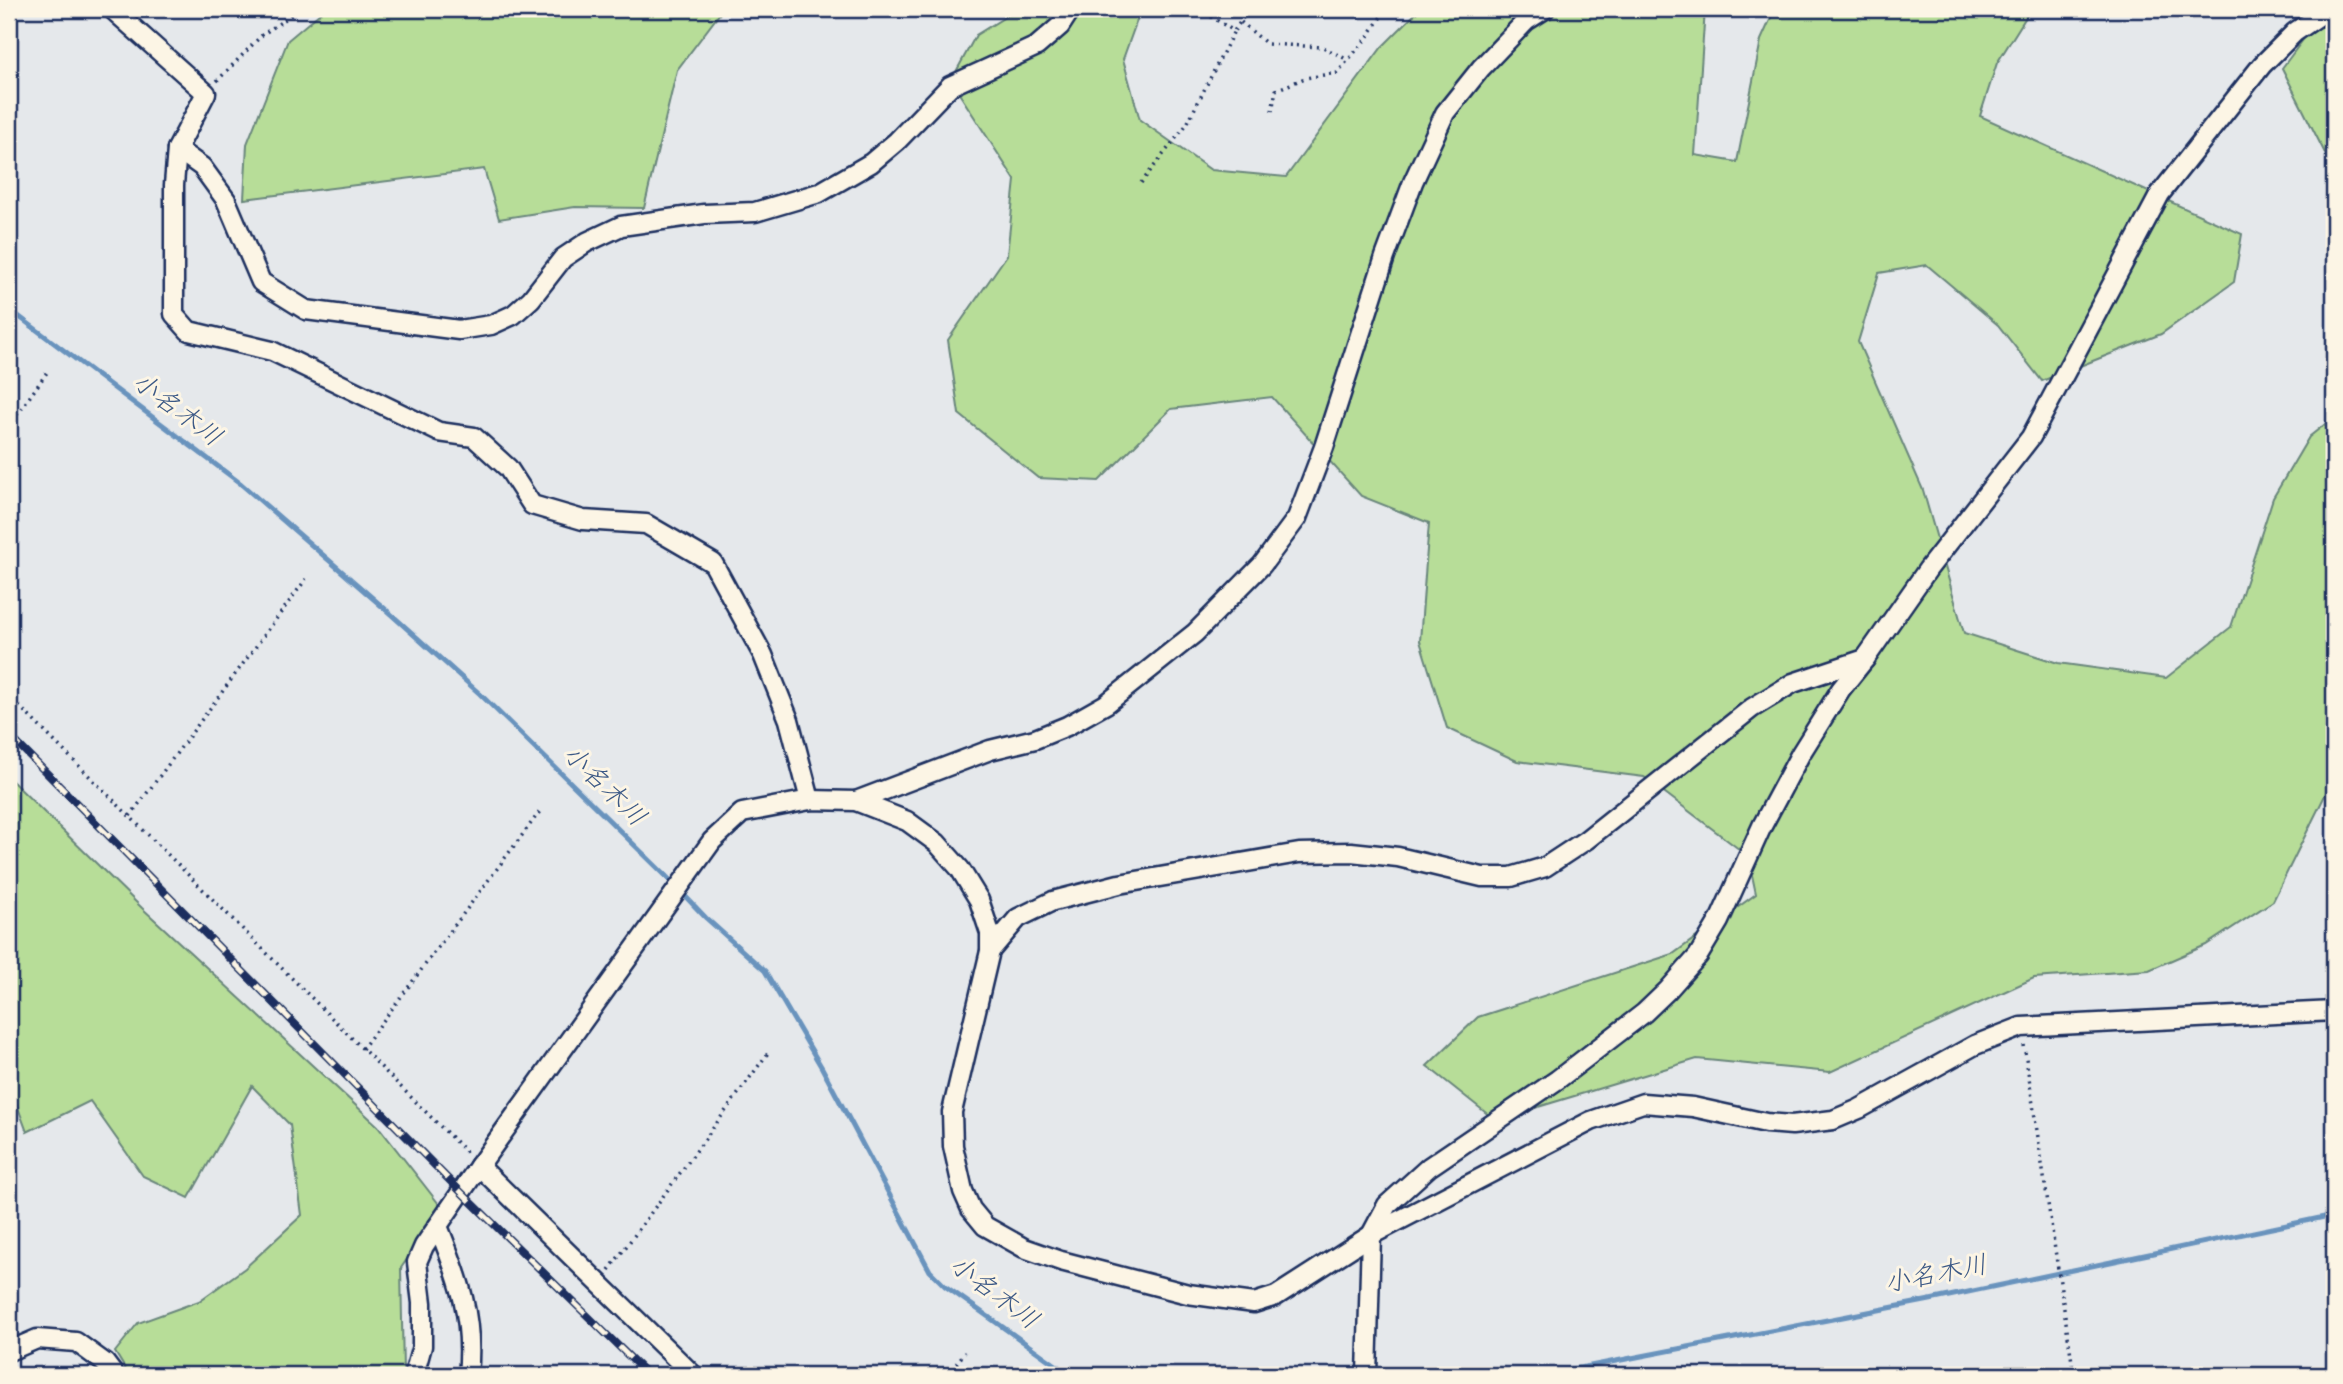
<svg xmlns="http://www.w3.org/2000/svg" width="2343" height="1384" font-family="'Indie Flower','Klee One',sans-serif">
  <rect width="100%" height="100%" fill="#e5e8eb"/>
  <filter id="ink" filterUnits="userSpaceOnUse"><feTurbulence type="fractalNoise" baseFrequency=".0143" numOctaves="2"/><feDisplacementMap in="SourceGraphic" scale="14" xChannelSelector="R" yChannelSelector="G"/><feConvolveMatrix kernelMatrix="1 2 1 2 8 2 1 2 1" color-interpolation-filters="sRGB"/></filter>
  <g filter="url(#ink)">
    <g fill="#b7dd98" stroke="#69867b" stroke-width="2">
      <polygon points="325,9 723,9 677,70 644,208 575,207 499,219 484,169 244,199 247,144 288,40"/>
      <polygon points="1018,9 1141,9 1123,59 1140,120 1211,170 1286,177 1382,47 1420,9 1705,9 1695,155 1737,162 1761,40 1775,9 2031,9 1997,63 1980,116 2242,234 2234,282 2161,334 2042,381 1998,325 1927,265 1879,273 1858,342 1923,490 1964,633 2058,663 2166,678 2231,627 2273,498 2309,437 2334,417 2334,777 2273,901 2206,945 2149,970 2034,978 1830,1072 1697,1059 1495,1120 1427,1066 1478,1017 1673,954 1756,894 1748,856 1644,777 1517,761 1447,728 1420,641 1429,523 1361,496 1272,397 1171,409 1099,481 1038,478 959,414 948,340 1007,255 1015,180 951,81 976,35"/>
      <polygon points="2326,9 2334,9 2334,171 2282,68"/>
      <polygon points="9,778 142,908 378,1126 442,1208 401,1268 403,1371 398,1375 129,1375 115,1352 138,1323 199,1301 245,1268 302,1215 290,1125 252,1086 189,1198 143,1176 90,1101 27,1132 9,1083"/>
    </g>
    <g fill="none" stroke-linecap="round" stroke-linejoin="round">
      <g stroke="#6993bd" stroke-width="5">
        <polyline points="9,309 240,483 384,608 480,694 664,874 706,918 765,971 822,1068 930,1271 945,1286 1070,1375"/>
        <polyline points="1544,1375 1930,1300 2334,1215"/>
      </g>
      <g stroke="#1b2f5e" stroke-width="23">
        <g id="minor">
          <polyline points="112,9 206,93 177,149 174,185 174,314 189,331 272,351 439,432 474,437 508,468 532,505 583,520 646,524 713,563 763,655 789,720 810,800"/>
          <polyline points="177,149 202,167 226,200 261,282 306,310 459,330 491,325 513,315 531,299 563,258 587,242 621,226 704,214 755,212 819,193 871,163 897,141 950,86 1037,46 1060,26 1071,9"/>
          <polyline points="856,801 990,750 1035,739 1067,726 1106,704 1195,633 1262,565 1297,518 1324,447 1385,257 1413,182 1445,113 1481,68 1526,21 1545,9"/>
          <polyline points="990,951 1018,918 1053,901 1119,884 1299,853 1351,852 1398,857 1482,877 1511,877 1545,867 1586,840 1752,708 1793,683 1865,659"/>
          <polyline points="479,1166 693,1375"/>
          <path d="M438 1226C459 1278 474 1318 468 1375"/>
          <polyline points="9,1351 37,1339 76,1342 105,1363 114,1375"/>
          <polyline points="414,1375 422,1346 422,1303 417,1262 424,1246 479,1166 712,841 742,813 810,800 856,801 907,821 937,843 960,869 979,900 990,933 990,951 952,1112 953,1146 963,1191 971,1209 985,1226 1024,1248 1061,1261 1188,1294 1254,1303 1276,1296 1371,1235 1591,1121 1643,1103 1693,1107 1766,1123 1792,1125 1833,1120 1859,1109 1975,1045 2021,1027 2334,1011"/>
          <polyline points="1367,1375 1371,1235 1387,1205 1429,1167 1557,1080 1644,1013 1668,990 1698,956 1719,921 1762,826 1801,753 1841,689 1865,659 1928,569 2031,437 2160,194 2262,65 2295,32 2317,17 2323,9"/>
        </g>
      </g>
      <g stroke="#1b2f5e" stroke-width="3.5" stroke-dasharray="2 5" stroke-linecap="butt">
        <polyline points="1199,9 1234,31 1249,9"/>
        <polyline points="1499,9 1508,13"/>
        <polyline points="1241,22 1267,44 1323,47 1348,60"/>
        <polyline points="217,81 262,35 300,9"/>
        <polyline points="1272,111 1276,90 1305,78 1337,73 1367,38 1386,9"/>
        <polyline points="1141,183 1187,124 1234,31"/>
        <polyline points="9,426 48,371"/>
        <polyline points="9,696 468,1154"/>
        <polyline points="130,816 306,579"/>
        <polyline points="2024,1045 2074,1375"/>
        <polyline points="362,1049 541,810"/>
        <polyline points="609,1270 768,1053"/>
        <polyline points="948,1375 965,1352"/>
      </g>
      <use href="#minor" stroke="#fcf5e5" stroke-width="18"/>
      <g stroke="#1b2f5e" stroke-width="8">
        <polyline id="rail" points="9,735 461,1192 648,1375"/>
      </g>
      <use href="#rail" stroke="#fcf5e5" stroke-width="5" stroke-dasharray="16" stroke-linecap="butt"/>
    </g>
  </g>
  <g text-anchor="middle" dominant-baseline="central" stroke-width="6" stroke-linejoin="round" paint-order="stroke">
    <g font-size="26" font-style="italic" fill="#3c5986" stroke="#fcf5e5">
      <text transform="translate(176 411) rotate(37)">小名木川</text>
      <text transform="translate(603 787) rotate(44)">小名木川</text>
      <text transform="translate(1936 1276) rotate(-11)">小名木川</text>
      <text transform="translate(993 1294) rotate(37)">小名木川</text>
    </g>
  </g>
  <rect width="2343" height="1384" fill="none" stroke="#fcf5e5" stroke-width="35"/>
  <rect x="18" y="18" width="2308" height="1349" fill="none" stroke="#1b2f5e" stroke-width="2.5" filter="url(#ink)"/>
</svg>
